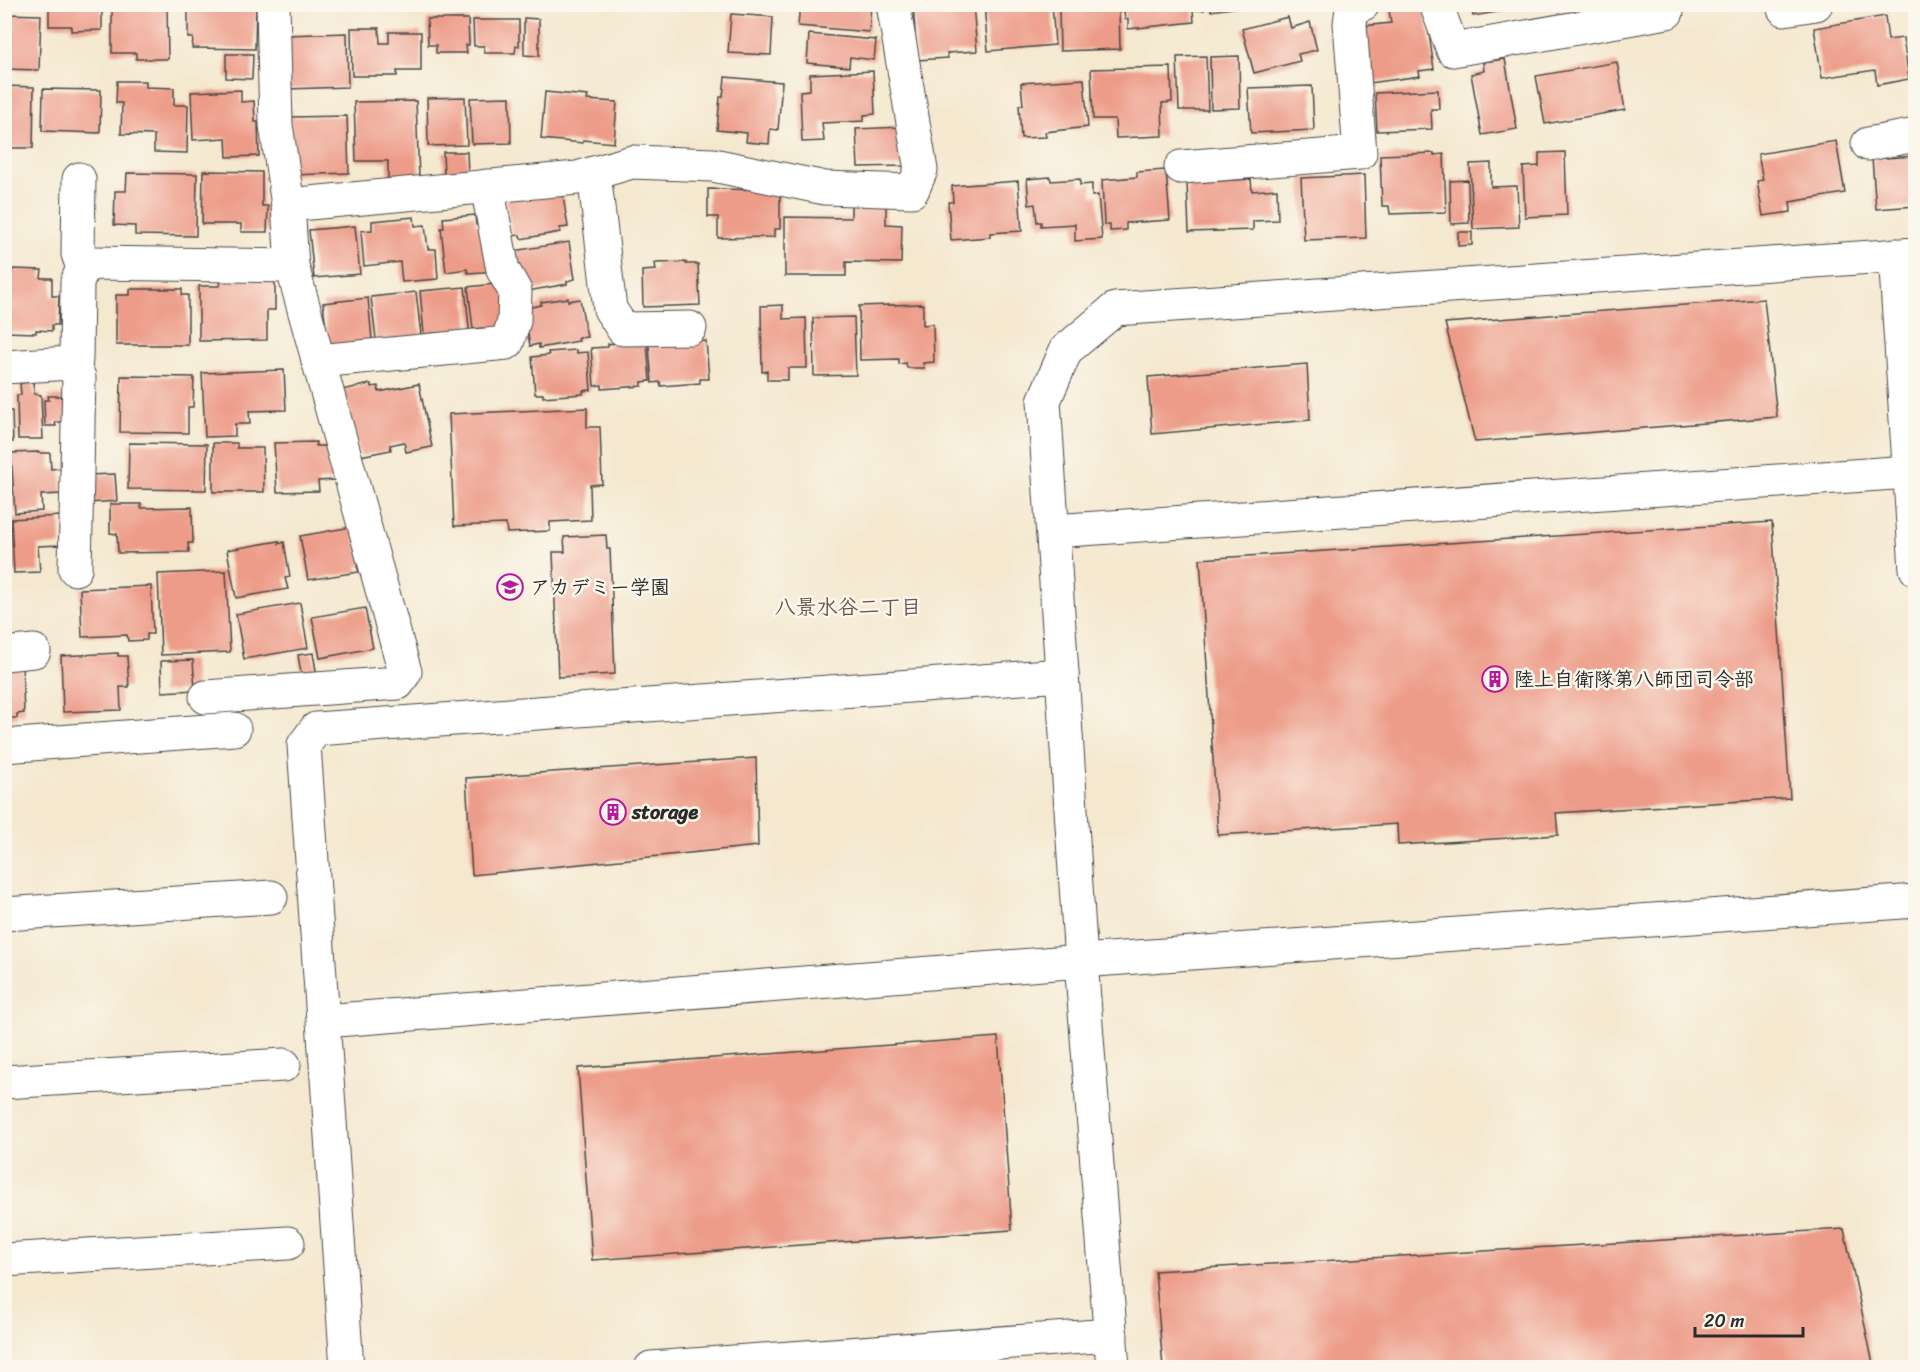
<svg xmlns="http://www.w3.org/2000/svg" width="1920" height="1372" font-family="Sriracha,'Klee One',sans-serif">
  <rect width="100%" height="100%" fill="#fbf7ec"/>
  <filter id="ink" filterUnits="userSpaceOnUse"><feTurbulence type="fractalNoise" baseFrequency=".0167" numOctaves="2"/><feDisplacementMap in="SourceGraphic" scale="12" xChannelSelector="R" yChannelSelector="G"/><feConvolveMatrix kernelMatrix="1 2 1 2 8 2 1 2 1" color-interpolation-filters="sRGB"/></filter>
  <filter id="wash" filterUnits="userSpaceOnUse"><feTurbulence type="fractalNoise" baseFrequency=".008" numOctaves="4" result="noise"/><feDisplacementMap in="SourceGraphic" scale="24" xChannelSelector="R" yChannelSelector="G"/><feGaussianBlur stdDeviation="1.35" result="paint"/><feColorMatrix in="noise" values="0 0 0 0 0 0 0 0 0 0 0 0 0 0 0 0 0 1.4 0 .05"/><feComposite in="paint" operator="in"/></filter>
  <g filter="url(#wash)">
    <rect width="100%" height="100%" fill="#f4e8cf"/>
    <g id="blocks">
      <g fill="#ed9c89">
        <polygon points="49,4 102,4 102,30 71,31 71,26 49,26"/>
        <polygon points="112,4 167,4 168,59 136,59 136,53 112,53"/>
        <polygon points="188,4 256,5 255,49 192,48 193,38 188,38"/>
        <polygon points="800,4 871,4 869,32 798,26"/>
        <polygon points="913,4 973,4 977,51 947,53 948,58 917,60"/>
        <polygon points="998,4 1052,4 1055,45 988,51 984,5"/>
        <polygon points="1087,4 1113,4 1113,8 1119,8 1120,49 1060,51 1059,9 1087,8"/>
        <polygon points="1211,4 1247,4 1247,6 1211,11"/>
        <polygon points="1471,4 1515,4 1515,9 1473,16"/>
        <polygon points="687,5 714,5 714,9 687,6"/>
        <polygon points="1123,5 1203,5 1204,10 1193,10 1194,22 1128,29 1128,19 1125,19"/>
        <polygon points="1425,5 1434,69 1419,71 1420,76 1370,83 1363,26 1391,23 1389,10"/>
        <polygon points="4,14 41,15 39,70 4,69"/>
        <polygon points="731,14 773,17 771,55 728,53"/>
        <polygon points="1885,16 1888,40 1903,38 1909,79 1877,85 1875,70 1822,78 1814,28"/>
        <polygon points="1288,17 1291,28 1310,22 1317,50 1298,54 1300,61 1254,73 1242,29"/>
        <polygon points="524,18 539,19 539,56 524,55"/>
        <polygon points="427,19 468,19 469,45 466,45 467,53 436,53 436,45 428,45"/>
        <polygon points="473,20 519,20 519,46 516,46 515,53 484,53 484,46 474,46"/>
        <polygon points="351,28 379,28 380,43 389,43 389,32 421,32 421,71 397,71 397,76 352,76"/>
        <polygon points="347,33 348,87 288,89 286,35"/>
        <polygon points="809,34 876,40 874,60 850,57 849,67 807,63"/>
        <polygon points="226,54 253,54 252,79 226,78"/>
        <polygon points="1206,56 1208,110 1179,110 1177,57"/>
        <polygon points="1239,56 1240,108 1211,109 1210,57"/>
        <polygon points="1505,59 1517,129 1482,135 1471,74 1484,71 1483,62"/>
        <polygon points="1617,62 1625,110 1545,124 1536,76"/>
        <polygon points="1171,67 1172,102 1162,103 1163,136 1116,138 1115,119 1093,119 1091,69"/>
        <polygon points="873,71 875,114 864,115 864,121 822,123 824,141 802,142 800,91 810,90 810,74"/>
        <polygon points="725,77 782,82 778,130 770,129 769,144 746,142 747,133 717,130 720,97 723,97"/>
        <polygon points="1084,79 1088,127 1045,132 1046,137 1021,138 1019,105 1023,105 1021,83"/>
        <polygon points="117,81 146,81 146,87 174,88 174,105 188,105 187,153 154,152 154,135 121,134 122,103 116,103"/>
        <polygon points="4,86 34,87 33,148 4,148"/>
        <polygon points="1312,86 1314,130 1251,133 1248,88"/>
        <polygon points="43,89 101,90 100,133 42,131"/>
        <polygon points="241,90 241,102 254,101 255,122 258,122 259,156 227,157 226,138 193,140 191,92"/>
        <polygon points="1438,90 1439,109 1431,109 1432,129 1377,131 1375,93"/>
        <polygon points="545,92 588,96 587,100 617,102 614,143 583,140 583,143 541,139"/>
        <polygon points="465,97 467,145 428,146 427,98"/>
        <polygon points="510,97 511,143 472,144 470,98"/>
        <polygon points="416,101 419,178 388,179 388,161 356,161 354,102"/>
        <polygon points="347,116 349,173 291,175 289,117"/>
        <polygon points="902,127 904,166 858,167 856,129"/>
        <polygon points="1836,141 1845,193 1790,202 1791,212 1763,216 1757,181 1763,180 1758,154"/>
        <polygon points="443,152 467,152 468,175 444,176"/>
        <polygon points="1565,152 1567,215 1525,217 1523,167 1539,166 1539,153"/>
        <polygon points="1434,153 1434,155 1444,154 1446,212 1390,214 1389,206 1382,206 1380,155"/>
        <polygon points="1916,156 1916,206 1876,209 1872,159"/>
        <polygon points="1491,163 1491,187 1517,186 1519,227 1473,229 1470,164"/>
        <polygon points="1166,170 1170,220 1126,223 1126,230 1110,231 1110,225 1104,225 1102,180 1137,177 1137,172"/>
        <polygon points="203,171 262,172 262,206 268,206 267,232 241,232 241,224 202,224"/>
        <polygon points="127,173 197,174 196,236 135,235 135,226 114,225 115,191 126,191"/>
        <polygon points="1364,175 1366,238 1304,240 1301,178"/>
        <polygon points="1050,177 1051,181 1080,179 1080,185 1092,184 1092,196 1098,195 1102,239 1075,241 1075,224 1041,226 1041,222 1037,222 1035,204 1029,205 1027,179"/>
        <polygon points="1251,179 1252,191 1277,189 1278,220 1253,221 1253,230 1189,232 1187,183"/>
        <polygon points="1468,180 1469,223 1451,224 1450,181"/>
        <polygon points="1018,181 1022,231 990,233 990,237 951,240 948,202 953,202 952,186"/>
        <polygon points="708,189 780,190 780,229 774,229 774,237 718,238 718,217 708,217"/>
        <polygon points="562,190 568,227 560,228 560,232 521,239 520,235 512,236 506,199"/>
        <polygon points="851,203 886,204 886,224 902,225 901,263 846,262 846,276 785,276 785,217 851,218"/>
        <polygon points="475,215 476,225 503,222 498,271 468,273 467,269 446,272 441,228 444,228 443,218"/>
        <polygon points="414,217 415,226 425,225 428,249 436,249 438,279 402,282 400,262 364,266 361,231 372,230 372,221"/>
        <polygon points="355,226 360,274 314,278 309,230"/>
        <polygon points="1458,232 1472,232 1472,245 1458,246"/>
        <polygon points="569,242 575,279 567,281 567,284 528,291 513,251"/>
        <polygon points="686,262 686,264 698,264 700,305 643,307 642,271 656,270 655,263"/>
        <polygon points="12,269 42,270 41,278 52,278 52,296 59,296 58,325 52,325 52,331 36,330 36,333 4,332 4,273 12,273"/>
        <polygon points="275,279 275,310 267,310 267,340 199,341 199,286 220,286 221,280"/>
        <polygon points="513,282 518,329 484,333 483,328 473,329 468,287"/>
        <polygon points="465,287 470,338 435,338 435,333 424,334 420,291"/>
        <polygon points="130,289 182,289 182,295 188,295 188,345 116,345 116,295 130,295"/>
        <polygon points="416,292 422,343 387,343 386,338 376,339 371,297"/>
        <polygon points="368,298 373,350 328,345 323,303"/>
        <polygon points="568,298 568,301 580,299 587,337 578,338 579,341 539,348 539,344 530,346 524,309 541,305 541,302"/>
        <polygon points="1764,299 1777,417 1475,442 1445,323"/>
        <polygon points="923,304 923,325 933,324 934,362 923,363 924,368 907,368 906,363 899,364 899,359 860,360 859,306"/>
        <polygon points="783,305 783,319 806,318 807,368 788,368 788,380 767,380 767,371 762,372 761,306"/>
        <polygon points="854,317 856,375 814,376 813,318"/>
        <polygon points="635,341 647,344 650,381 642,382 642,386 602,389 602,385 594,386 591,348 608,347 608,344"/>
        <polygon points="706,341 709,379 700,379 700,383 661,386 660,382 652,383 649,345"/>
        <polygon points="576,350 576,353 588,352 591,390 583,391 583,394 543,397 543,394 535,394 532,357 549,355 548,352"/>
        <polygon points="1307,364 1310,420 1152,434 1148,377"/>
        <polygon points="284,370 286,410 249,411 250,424 235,424 235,436 205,437 202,373"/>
        <polygon points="121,376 194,377 193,407 188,407 188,433 120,432"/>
        <polygon points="33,382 34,394 41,395 43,439 18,439 17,395 21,395 20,383"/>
        <polygon points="371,384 371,387 378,386 379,392 419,384 432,447 406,452 404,442 390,445 391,450 360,456 353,423 348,424 341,390"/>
        <polygon points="48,396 68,396 69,422 55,422 56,426 45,426 44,400 49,400"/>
        <polygon points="587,408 587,427 600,427 602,484 590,485 591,520 550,522 550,531 507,533 506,524 454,526 449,414"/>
        <polygon points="4,411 12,411 13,442 4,443"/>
        <polygon points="316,442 316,446 333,446 335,480 318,481 319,491 277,492 274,443"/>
        <polygon points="129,443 207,444 206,490 128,489"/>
        <polygon points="213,443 237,443 237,448 263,448 264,492 213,492"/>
        <polygon points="38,452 38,453 50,453 51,469 61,468 62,494 41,495 42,511 15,513 11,453"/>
        <polygon points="4,467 7,467 9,502 4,503"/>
        <polygon points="115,474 117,501 88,503 87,475"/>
        <polygon points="110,504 141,504 141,508 192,507 193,543 188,543 189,552 118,553 117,534 110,533"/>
        <polygon points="60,516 61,545 38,546 40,572 14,573 11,519"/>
        <polygon points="1772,522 1790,798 1556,813 1558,835 1398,845 1397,824 1218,835 1200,559"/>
        <polygon points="351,527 365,565 357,566 359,572 308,580 300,536"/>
        <polygon points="606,535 607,549 610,549 615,674 558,677 553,552 565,552 564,537"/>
        <polygon points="279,541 279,544 284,542 290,577 285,578 288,589 236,598 227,550"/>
        <polygon points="226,571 230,652 161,655 158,574"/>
        <polygon points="151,586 153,634 147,634 147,640 128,641 127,635 82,637 80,589"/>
        <polygon points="4,601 9,601 10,633 4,633"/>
        <polygon points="300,603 308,648 244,659 236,614"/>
        <polygon points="365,608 373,648 320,658 312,617"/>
        <polygon points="118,653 118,656 127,656 129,687 120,687 121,710 63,712 61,656"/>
        <polygon points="313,653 317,676 302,679 298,655"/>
        <polygon points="193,660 195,690 162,692 161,661"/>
        <polygon points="22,663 24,713 17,714 17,718 4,718 4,664"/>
        <polygon points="756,758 758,846 472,875 466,778"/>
        <polygon points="998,1037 1012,1230 592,1260 578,1068"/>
        <polygon points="1844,1229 1874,1368 1163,1368 1155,1271"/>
      </g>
    </g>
  </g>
  <g filter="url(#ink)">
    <use href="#blocks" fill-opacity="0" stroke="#494744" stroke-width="1.5"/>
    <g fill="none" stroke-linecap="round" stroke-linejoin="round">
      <g stroke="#494744" stroke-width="35">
        <g id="minor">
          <polyline points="1436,4 1453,50 1667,12"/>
          <polyline points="1784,9 1816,4"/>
          <polyline points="1868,144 1916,135"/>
          <polyline points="1181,167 1360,153 1350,24 1352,8 1363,4"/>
          <polyline points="594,173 610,309 623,329 690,328"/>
          <polyline points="79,179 78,254 83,268"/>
          <polyline points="288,205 577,178 632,162 713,165 825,188 912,191 921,170 893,4"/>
          <polyline points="1895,255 1916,569"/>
          <polyline points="318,361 507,343 514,321 515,291 503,270 487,186"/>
          <polyline points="71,363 79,377 75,569"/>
          <polyline points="4,367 71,363 76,360 77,282 83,268 94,263 292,266"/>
          <polyline points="1053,531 1909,472"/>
          <polyline points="4,654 34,651"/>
          <polyline points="206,697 398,683 405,672 292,266 288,205 276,125 273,4"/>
          <polyline points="4,746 234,729"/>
          <polyline points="4,914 271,897"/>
          <polyline points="324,1021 1081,961 1916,901"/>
          <polyline points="4,1082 284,1065"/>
          <polyline points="4,1260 288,1243"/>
          <polyline points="347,1368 304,745 316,729 1062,675"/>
          <polyline points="651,1368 1111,1335"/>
          <polyline points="1113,1368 1081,961 1044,401 1066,350 1115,309 1916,254"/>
        </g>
      </g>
      <use href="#minor" stroke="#fff" stroke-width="33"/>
    </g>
  </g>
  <defs>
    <g id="school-ring" transform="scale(1.35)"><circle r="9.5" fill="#fbf7ec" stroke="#b5179e" stroke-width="1.5"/><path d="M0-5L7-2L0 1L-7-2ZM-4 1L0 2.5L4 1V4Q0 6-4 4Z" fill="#b5179e"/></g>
    <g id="building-ring" transform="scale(1.35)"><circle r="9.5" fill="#fbf7ec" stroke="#b5179e" stroke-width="1.5"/><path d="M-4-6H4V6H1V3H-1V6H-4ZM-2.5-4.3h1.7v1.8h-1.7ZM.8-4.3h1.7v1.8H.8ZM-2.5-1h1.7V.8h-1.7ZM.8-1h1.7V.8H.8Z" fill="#b5179e"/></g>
  </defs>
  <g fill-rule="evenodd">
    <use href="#school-ring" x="510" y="587"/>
    <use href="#building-ring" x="1495" y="679"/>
    <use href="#building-ring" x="613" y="812"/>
  </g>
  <g text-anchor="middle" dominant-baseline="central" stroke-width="5" stroke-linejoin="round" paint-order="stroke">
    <g font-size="20" font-weight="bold" fill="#2b2b2b" stroke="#fbf7ec" text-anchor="start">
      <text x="530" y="587">アカデミー学園</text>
      <text x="1514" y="679">陸上自衛隊第八師団司令部</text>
      <text x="632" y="812">storage</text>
    </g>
    <g font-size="21" font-weight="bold" fill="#6f534c" stroke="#fbf7ec">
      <text x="848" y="607">八景水谷二丁目</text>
    </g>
  </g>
  <rect width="1920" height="1372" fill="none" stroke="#fbf7ec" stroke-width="24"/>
  <path d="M1695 1327v9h108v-9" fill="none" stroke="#2b2b2b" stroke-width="3"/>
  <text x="1704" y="1327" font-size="18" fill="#2b2b2b" stroke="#fbf7ec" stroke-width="4.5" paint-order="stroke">20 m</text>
</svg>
